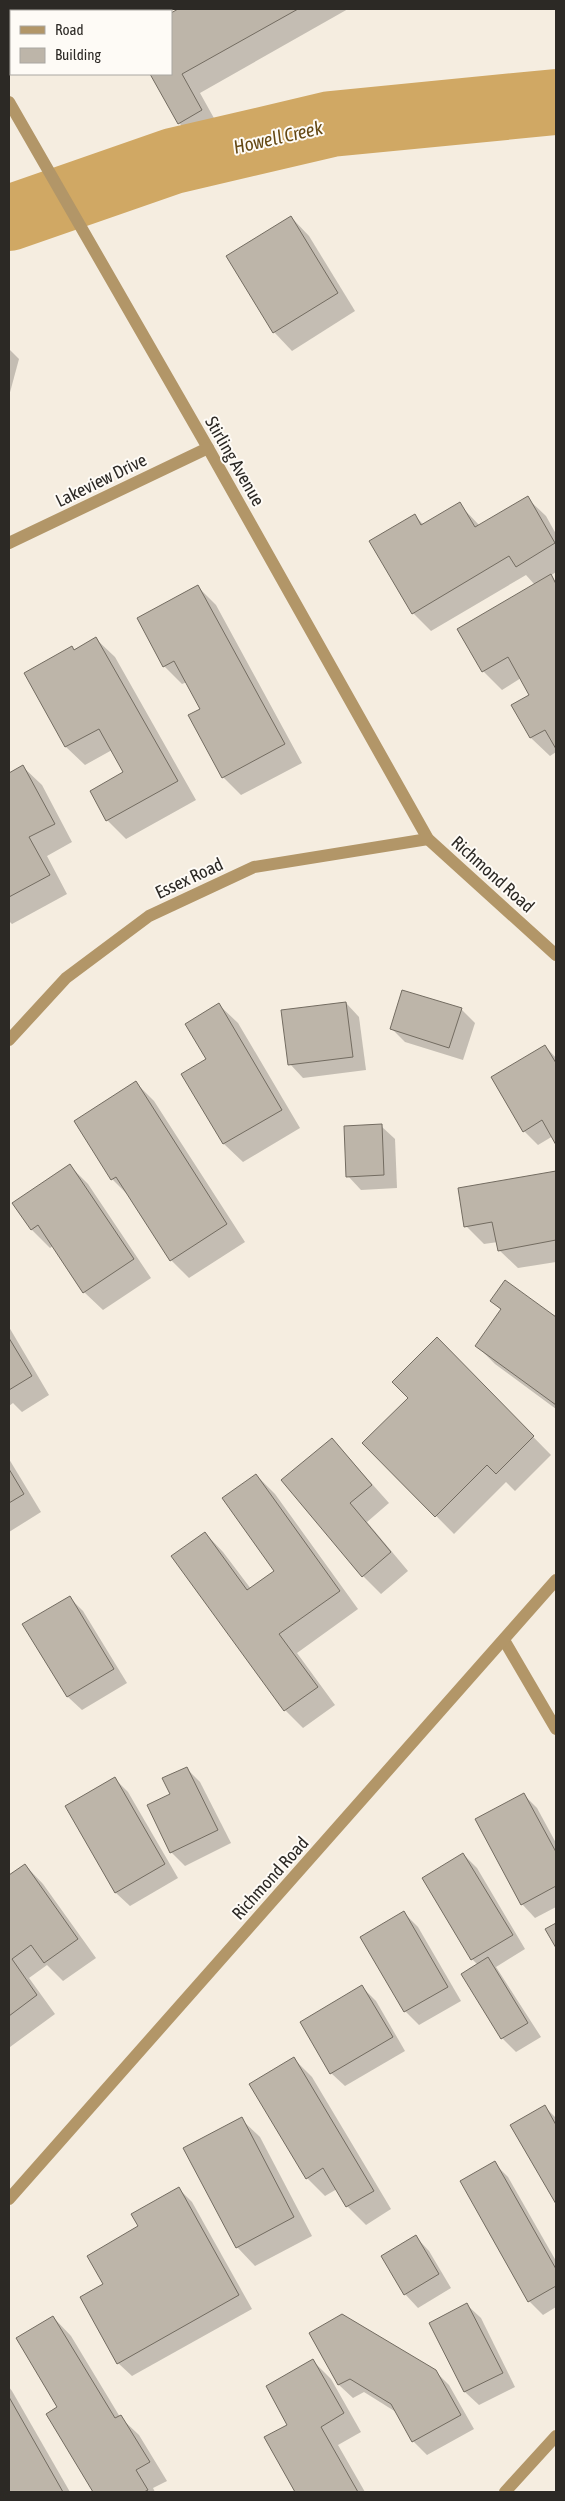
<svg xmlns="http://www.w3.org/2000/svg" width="565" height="2501" font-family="'Asap Condensed',sans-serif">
  <rect width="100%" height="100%" fill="#f5ede0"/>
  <g fill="#0003">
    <polygon points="127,9 148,9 143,11 130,11"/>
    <polygon points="181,9 348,9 200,93 220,129 198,142 179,123 151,74 171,74 171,14"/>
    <polygon points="291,217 309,236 355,311 292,351 274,332"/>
    <polygon points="9,349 19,359 9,396"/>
    <polygon points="527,498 546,516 556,534 556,572 550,576 556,582 556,752 550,756 531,738 513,706 531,695 521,678 502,690 483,671 459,630 535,585 526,575 431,631 413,613 414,515 424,525 459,504 480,526"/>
    <polygon points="198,587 216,605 302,763 241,795 223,777 202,710 187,682 182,684 164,666"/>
    <polygon points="96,639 115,657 196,800 126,839 107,820 91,791 125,772 112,750 85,765 66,747 25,673"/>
    <polygon points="23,767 42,785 72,842 47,856 67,894 12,924 9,921 9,774"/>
    <polygon points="346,1003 359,1017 366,1070 303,1078 290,1064"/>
    <polygon points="219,1005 238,1023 300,1128 243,1162 224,1144 183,1074 207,1060"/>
    <polygon points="461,1009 475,1023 463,1060 405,1042 391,1028"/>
    <polygon points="545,1046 556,1058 556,1142 553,1136 538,1145 524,1131 493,1077"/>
    <polygon points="136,1083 154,1101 245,1242 189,1278 171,1260 131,1198 112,1179"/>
    <polygon points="381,1126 395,1139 397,1188 361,1190 348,1176"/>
    <polygon points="70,1166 88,1184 151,1278 103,1310 84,1292 53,1246 50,1248 32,1230 14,1203"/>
    <polygon points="556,1173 556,1262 518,1268 499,1250 498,1242 484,1244 466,1226 459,1189"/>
    <polygon points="505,1282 556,1319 556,1409 495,1364 477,1346 502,1311 492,1301"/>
    <polygon points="9,1327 49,1395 22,1412 13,1403 9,1406"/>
    <polygon points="437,1339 551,1455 515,1491 506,1482 454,1534 364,1443 410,1398"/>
    <polygon points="332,1439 389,1503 367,1522 408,1571 381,1594 363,1576"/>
    <polygon points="9,1459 41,1512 9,1532"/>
    <polygon points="256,1475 275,1494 358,1609 297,1653 335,1705 303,1728 285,1710 205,1533 223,1552 251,1589 276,1571"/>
    <polygon points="69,1597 83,1611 127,1683 82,1710 68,1697 24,1625"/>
    <polygon points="186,1768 200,1782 231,1843 185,1866 171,1852 172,1794"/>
    <polygon points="114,1778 128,1792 178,1878 130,1906 116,1893 66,1806"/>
    <polygon points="523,1794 537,1808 556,1843 556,1907 535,1918 522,1904"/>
    <polygon points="463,1854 477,1868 525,1949 496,1967 541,2037 516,2052 502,2038 478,1965 472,1959"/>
    <polygon points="25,1865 43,1884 96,1958 63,1981 47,1965 29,1978 55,2014 10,2047 9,1877"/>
    <polygon points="404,1913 418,1927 461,2001 419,2025 405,2011 362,1937"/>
    <polygon points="362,1987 376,2001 405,2051 345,2086 331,2073"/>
    <polygon points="294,2059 312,2077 391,2209 366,2225 347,2206 337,2189 325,2196 307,2178"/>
    <polygon points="544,2106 556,2118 556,2202 511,2126"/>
    <polygon points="241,2119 260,2137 312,2236 255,2266 237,2247"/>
    <polygon points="494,2163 508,2177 556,2261 556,2307 543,2315 529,2301"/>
    <polygon points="178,2188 192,2202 252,2309 132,2376 118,2363 104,2284 140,2227"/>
    <polygon points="416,2237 429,2251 451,2288 418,2308 405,2294"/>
    <polygon points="467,2305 481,2318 515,2387 479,2405 465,2392 431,2324"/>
    <polygon points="53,2317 71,2336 120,2417 139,2435 167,2481 153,2488 155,2492 94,2492 48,2414 59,2407"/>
    <polygon points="310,2334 435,2371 449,2385 474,2429 427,2455 413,2441 396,2412 364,2392 353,2398 339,2385"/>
    <polygon points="313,2361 331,2379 361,2432 338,2445 365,2492 297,2492 266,2438 289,2425"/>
    <polygon points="9,2387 12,2391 70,2492 12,2492 9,2487"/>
  </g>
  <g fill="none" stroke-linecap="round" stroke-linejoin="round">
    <polyline stroke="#d0a864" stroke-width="66" points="9,218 173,161 331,124 556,102"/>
  </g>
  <g fill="#bdb5a9" stroke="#736c61">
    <polygon points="178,9 298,9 182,74 202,110 178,124 150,74 171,74 171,13"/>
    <polygon points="291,216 338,293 273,333 226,256"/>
    <polygon points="528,496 555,543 516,567 509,556 412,614 369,541 415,514 421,525 460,502 475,527"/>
    <polygon points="551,574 556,584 556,749 545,730 530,738 511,705 529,695 508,657 482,672 457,629"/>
    <polygon points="198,585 285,744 222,778 188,715 200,709 174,661 163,667 137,618"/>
    <polygon points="96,637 178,781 106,821 90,791 123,772 99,729 65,747 24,673 72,646 74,650"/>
    <polygon points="23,765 55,824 29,837 50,875 9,897 9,773"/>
    <polygon points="402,990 462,1008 449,1048 390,1029"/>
    <polygon points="346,1002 353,1057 288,1065 281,1010"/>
    <polygon points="219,1003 282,1110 223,1144 181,1074 206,1059 185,1024"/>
    <polygon points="545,1045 556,1063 556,1145 542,1120 523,1132 491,1077"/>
    <polygon points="136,1081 227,1224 170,1261 116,1177 111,1180 74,1121"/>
    <polygon points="382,1124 384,1175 346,1177 344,1126"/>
    <polygon points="70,1164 134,1259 83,1293 38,1225 31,1230 12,1203"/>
    <polygon points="556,1171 556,1240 498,1251 492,1222 464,1227 458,1188"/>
    <polygon points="505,1280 556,1317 556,1405 475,1346 501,1309 490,1301"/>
    <polygon points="437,1337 534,1436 496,1474 487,1465 435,1517 362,1443 408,1398 392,1382"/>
    <polygon points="9,1338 32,1376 9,1390"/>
    <polygon points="332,1438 372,1485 350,1503 391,1552 362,1577 281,1480"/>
    <polygon points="9,1469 24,1494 9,1503"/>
    <polygon points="256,1474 340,1591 279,1634 318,1687 284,1711 171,1556 205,1532 247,1590 274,1571 222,1498"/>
    <polygon points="70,1596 114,1669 67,1697 22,1624"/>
    <polygon points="187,1767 218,1830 170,1853 147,1805 170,1794 162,1778"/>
    <polygon points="115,1777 165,1864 115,1893 65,1806"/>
    <polygon points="524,1793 556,1852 556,1886 521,1905 475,1819"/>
    <polygon points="463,1853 513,1935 471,1960 422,1878"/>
    <polygon points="25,1864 78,1939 44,1963 31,1945 12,1959 37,1995 9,2016 9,1875"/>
    <polygon points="404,1911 448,1987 404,2012 360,1937"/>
    <polygon points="556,1923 556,1948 545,1929"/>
    <polygon points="488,1957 528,2023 501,2039 461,1974"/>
    <polygon points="362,1985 393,2037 330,2074 300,2022"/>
    <polygon points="294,2057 374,2191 346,2207 323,2168 306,2179 249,2084"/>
    <polygon points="545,2105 556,2125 556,2204 510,2125"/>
    <polygon points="242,2117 294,2217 236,2248 183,2148"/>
    <polygon points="495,2161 556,2269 556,2286 528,2302 460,2181"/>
    <polygon points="179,2187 239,2295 117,2364 80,2297 103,2284 87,2256 138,2226 131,2214"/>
    <polygon points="416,2235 439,2274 404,2295 381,2256"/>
    <polygon points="467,2303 503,2373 464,2392 429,2323"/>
    <polygon points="342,2314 436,2370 461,2415 412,2442 391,2404 350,2379 338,2385 309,2333"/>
    <polygon points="53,2316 115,2418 121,2415 150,2462 136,2470 148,2490 144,2492 93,2492 46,2414 57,2407 16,2338"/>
    <polygon points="313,2359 344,2413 321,2427 358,2492 295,2492 264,2437 287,2425 266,2386"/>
    <polygon points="9,2397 63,2492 10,2492 9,2490"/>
  </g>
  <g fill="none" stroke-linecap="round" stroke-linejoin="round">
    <g stroke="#b29668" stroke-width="12">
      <polyline points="9,102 208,448 428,839 556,955"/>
      <polyline points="9,543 208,448"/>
      <polyline points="9,1040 66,978 149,916 254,867 428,839"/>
      <polyline points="504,1640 556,1729"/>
      <polyline points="9,2199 556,1580"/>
      <polyline points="505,2492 556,2436"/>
    </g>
  </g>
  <g text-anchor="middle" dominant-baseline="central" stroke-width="4" stroke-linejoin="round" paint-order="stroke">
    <g font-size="18" fill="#2c2925" stroke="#fefbf6">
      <text transform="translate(235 461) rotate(60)">Stirling Avenue</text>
      <text transform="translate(101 480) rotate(-26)">Lakeview Drive</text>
      <text transform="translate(493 874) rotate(42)">Richmond Road</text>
      <text transform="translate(189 878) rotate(-25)">Essex Road</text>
      <text transform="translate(270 1878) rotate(-48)">Richmond Road</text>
    </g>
    <g font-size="19" font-style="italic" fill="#644813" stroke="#fefbf6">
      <text transform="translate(278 137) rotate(-13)">Howell Creek</text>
    </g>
  </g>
  <rect width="565" height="2501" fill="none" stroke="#2c2925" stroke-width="20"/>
  <rect x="10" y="10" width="162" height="65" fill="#fefbf6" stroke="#aaa7a2"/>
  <rect x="20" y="26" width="25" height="8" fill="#b29668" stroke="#aaa7a2"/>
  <text x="55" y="35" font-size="15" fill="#2c2925">Road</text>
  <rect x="20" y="48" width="25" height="15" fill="#bdb5a9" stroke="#aaa7a2"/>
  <text x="55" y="60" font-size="15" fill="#2c2925">Building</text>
</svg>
